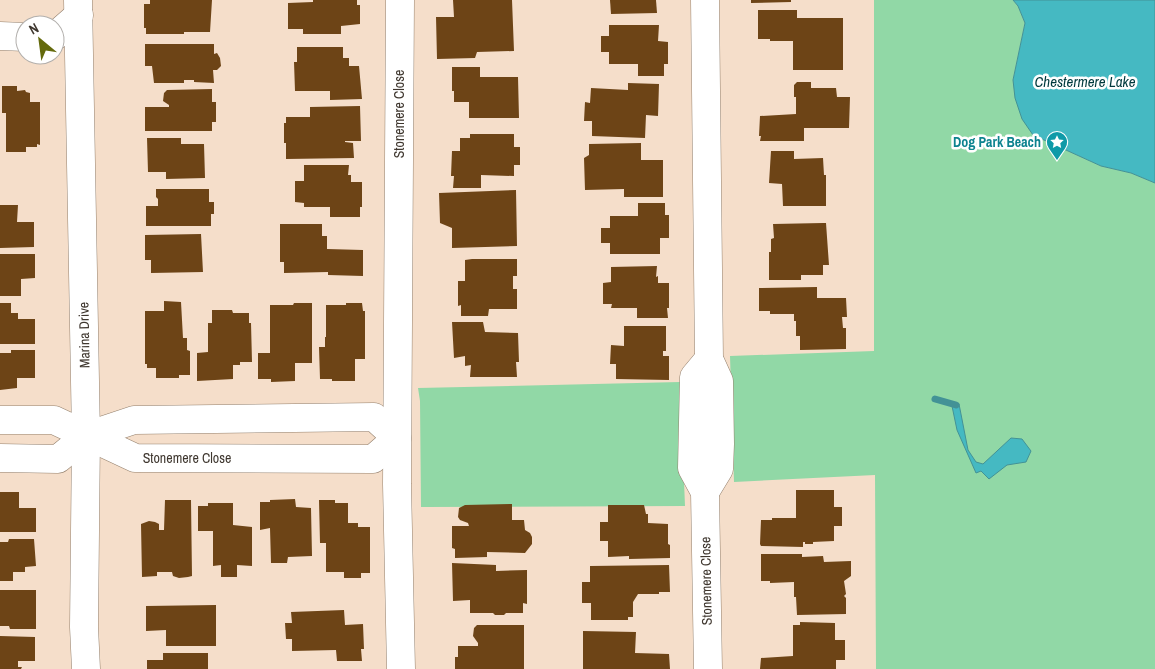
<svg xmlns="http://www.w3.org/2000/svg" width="1155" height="669" font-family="'Archivo Narrow',sans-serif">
  <rect width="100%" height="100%" fill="#f5deca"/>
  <g fill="#91d8a6">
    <polygon points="874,0 1013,0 1018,6 1025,23 1013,80 1033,135 1101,166 1131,173 1155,183 1155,669 876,669 875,475 734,482 730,356 874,351"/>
    <polygon points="680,382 685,506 421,507 420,401 418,388"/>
  </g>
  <g fill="#45b9c2" stroke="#439296">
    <polygon points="1013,0 1155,0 1155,183 1131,173 1101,166 1033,135 1022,119 1015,98 1013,80 1025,23 1018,6"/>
    <polygon points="959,404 968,450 976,462 983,464 1011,438 1022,439 1031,451 1026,462 1007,465 989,479 981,471 976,473 957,430 952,406"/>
  </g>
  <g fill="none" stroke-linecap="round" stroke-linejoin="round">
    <polyline stroke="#439296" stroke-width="7" points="935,399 956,405"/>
  </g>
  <g fill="#6d4416">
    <polygon points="150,0 212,0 210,32 184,32 184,34 146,34 146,28 144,28 144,4 150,4"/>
    <polygon points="313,0 357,0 357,5 360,5 360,24 341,26 341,34 303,34 303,29 288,29 288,3 313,2"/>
    <polygon points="453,0 512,0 514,51 477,52 475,58 437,59 436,17 454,17"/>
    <polygon points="610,0 656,0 657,13 611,14"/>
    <polygon points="751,0 791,0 791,2 751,3"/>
    <polygon points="758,10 797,10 797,18 843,18 843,70 793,70 793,41 770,41 770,39 758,39"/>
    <polygon points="609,25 659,25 658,41 668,42 668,64 664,64 664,76 638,76 638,64 609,64 609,52 601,52 601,36 609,36"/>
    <polygon points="145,44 214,44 214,54 217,53 220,58 221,66 217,70 213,70 214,83 194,82 194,80 184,80 184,83 154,83 152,66 145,66"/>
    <polygon points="297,47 343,47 343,58 349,58 349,66 359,66 362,99 330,100 330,91 295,91 294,62 297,62"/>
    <polygon points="452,67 480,67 480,77 518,77 519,118 469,118 469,102 454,102 454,91 452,91"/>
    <polygon points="797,82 811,82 811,88 836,88 837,97 850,97 849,128 804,128 804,141 760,141 761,136 759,136 760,116 796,114 796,97 794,97 794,85"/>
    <polygon points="628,83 659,84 658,116 646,115 645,138 592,136 592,121 584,121 585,102 590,103 591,88 628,90"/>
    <polygon points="2,86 17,86 17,91 25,90 26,92 30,93 30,102 40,102 40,145 37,144 37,147 26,147 26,152 6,152 6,113 2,113"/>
    <polygon points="212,89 212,102 216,102 216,122 212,122 212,131 145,131 145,107 169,107 169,105 163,101 164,93 167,90"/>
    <polygon points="360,106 361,141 345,141 345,142 353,143 354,158 286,159 286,143 284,143 284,123 286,123 286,117 310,117 310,107"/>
    <polygon points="470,134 514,134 514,147 520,147 520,165 514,165 514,176 481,175 481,188 453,188 454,176 451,176 452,151 460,151 460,138 470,138"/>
    <polygon points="147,138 181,138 181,144 204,144 205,178 166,179 166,172 148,172"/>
    <polygon points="641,143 641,160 663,160 663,197 624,197 624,189 585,190 584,158 589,155 589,144"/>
    <polygon points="771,151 794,151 794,159 823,158 824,175 826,175 826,206 783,206 782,184 769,183"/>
    <polygon points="304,165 349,165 348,175 351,175 351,182 362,182 362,207 360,207 360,217 330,217 330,207 304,207 304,203 295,202 295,181 304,181"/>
    <polygon points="156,189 209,189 209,202 214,202 214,214 211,214 211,226 146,226 146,206 158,206 158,199 156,197"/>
    <polygon points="516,190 517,246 452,248 452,228 440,223 439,193"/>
    <polygon points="638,203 665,203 665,215 669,215 669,238 660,238 660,254 610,254 610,243 601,243 601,228 610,228 610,216 638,216"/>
    <polygon points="0,205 18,205 17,222 34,222 34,247 0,248"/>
    <polygon points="823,223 826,223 829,265 823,265 823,275 801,275 801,280 769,280 769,252 771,252 771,239 774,238 773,224"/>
    <polygon points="280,224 322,224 322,236 327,236 327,249 363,250 363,276 328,275 328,272 284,273 284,262 280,262"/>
    <polygon points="201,234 203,272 151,273 151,260 145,260 145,235"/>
    <polygon points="0,254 35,254 35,278 21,279 21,296 0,296"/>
    <polygon points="472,259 517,259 517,276 513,276 513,289 517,289 517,309 489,309 488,316 461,316 461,305 458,306 458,281 465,281 465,260"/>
    <polygon points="657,266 656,277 658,276 658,283 669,283 669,308 667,308 668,318 637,318 637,308 611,308 612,304 603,304 603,283 611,282 611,267"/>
    <polygon points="817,287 817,298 846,298 847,317 842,317 843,328 846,328 846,349 800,350 800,336 796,336 796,321 794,321 794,314 770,314 770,311 759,311 759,288"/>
    <polygon points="164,301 181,302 183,338 187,338 187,350 190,351 190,375 179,375 179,378 156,378 156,368 147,368 147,364 145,364 145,311 164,311"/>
    <polygon points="0,303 11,303 11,313 18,313 18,319 35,319 35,344 0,344"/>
    <polygon points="294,303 312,303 312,363 295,363 295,381 271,382 271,379 258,379 258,353 270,353 270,305 293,305"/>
    <polygon points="346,303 362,303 363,311 365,311 365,359 355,359 355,381 332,381 332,379 320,379 319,347 325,347 325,337 326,337 326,305 346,305"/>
    <polygon points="212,310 232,310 233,313 249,313 249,323 251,323 252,362 240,362 240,365 233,365 233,379 197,381 197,353 208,352 208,323 212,323"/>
    <polygon points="452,322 483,322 485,332 518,333 519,362 516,362 517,377 470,377 471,365 465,366 465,356 454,358"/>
    <polygon points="624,326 666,326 666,351 663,351 663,356 669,356 669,380 616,379 616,364 610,364 611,345 624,346"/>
    <polygon points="11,350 35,350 35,378 17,378 17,388 0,390 0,353 11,353"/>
    <polygon points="796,490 834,490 834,507 842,507 842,526 834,526 834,541 813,542 813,544 805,544 805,542 803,542 803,547 761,546 760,544 761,520 772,520 772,518 796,518"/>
    <polygon points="0,492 19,492 19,508 36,508 36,532 0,532"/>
    <polygon points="295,499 296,507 311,508 312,556 288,557 287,563 271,563 270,528 260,530 260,502 270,502 270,500"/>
    <polygon points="165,500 191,500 192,576 188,577 179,578 173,576 172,572 157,572 157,576 142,577 141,524 149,521 155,522 159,524 159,530 164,530"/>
    <polygon points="319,500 335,500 335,503 348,503 348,523 358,523 358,527 370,527 370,573 361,573 361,578 344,578 344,572 326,572 326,543 320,543"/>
    <polygon points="208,503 233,503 233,525 252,527 252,566 237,565 237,577 221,577 221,565 213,566 213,531 198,531 198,506 208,506"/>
    <polygon points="512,504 512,520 524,520 525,530 530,533 532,537 532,544 525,553 487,552 487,557 455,558 455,549 452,548 452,526 469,526 468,523 460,520 458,517 459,508 465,505"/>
    <polygon points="608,505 644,505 646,514 648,514 648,523 668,524 668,544 670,545 670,558 629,559 629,556 608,557 608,541 600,541 600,522 608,522"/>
    <polygon points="9,539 34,539 36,566 25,567 25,572 13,572 13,581 0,581 0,542 8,542"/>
    <polygon points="761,554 802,554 802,557 823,556 824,562 851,561 851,576 844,581 846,594 844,596 846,598 846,614 797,615 796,597 794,597 794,582 770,583 770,581 761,581"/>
    <polygon points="452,563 496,565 496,571 527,570 527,604 523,603 523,613 506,613 504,615 495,615 493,613 470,613 470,600 453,601"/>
    <polygon points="669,565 670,592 659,592 659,594 638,594 633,602 633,617 628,617 628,620 591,620 591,603 582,603 582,582 590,582 590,566"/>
    <polygon points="0,590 36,590 36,629 10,629 9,626 0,626"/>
    <polygon points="216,605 216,646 166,646 166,630 146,631 146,606"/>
    <polygon points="344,610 345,625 363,624 364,649 361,649 362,661 337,661 336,650 292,651 292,639 286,639 285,623 292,623 291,612"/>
    <polygon points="800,622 835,623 835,640 845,640 845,660 836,660 836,669 760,669 761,658 793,656 793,625 800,625"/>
    <polygon points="477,625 524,625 524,669 455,669 455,657 458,657 458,646 478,646 478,643 473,636 474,628"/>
    <polygon points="583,631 636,632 635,653 669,654 670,669 583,669"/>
    <polygon points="0,636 35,637 35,661 18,661 18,667 22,667 21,669 0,669"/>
    <polygon points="163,653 208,653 208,669 147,669 147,660 163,660"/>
  </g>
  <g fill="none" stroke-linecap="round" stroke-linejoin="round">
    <g stroke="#94806d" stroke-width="29">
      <g id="minor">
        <polyline points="78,0 86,436 84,627 86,669"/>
        <polyline points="400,0 397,484 401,669"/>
        <polyline points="0,36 25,37"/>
        <polyline points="55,36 79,15"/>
        <polyline points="0,420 54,420 135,458 373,459 397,438"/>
        <polyline points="0,458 58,459 86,436 134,420 374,417 397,438"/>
        <polyline points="705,492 719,469 720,444 719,381 709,359 705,0"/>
        <polyline points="708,669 705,492 692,468 694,377 709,359"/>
      </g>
    </g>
    <use href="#minor" stroke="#fff" stroke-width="28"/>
  </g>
  <defs>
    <g id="sight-pin" transform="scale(1.125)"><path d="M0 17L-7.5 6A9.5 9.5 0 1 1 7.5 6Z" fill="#0f9aa8" stroke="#fff"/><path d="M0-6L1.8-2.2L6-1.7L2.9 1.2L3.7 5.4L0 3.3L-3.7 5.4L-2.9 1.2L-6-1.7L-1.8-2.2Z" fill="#fff"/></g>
  </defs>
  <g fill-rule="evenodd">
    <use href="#sight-pin" x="1057" y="142"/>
  </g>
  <g text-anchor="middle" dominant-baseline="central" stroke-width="5" stroke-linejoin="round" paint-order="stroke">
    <g font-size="14" fill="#3f372f" stroke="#fff">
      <text transform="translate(399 114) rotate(-90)">Stonemere Close</text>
      <text transform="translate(84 335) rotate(-91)">Marina Drive</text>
      <text x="187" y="458">Stonemere Close</text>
      <text transform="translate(706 581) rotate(-91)">Stonemere Close</text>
    </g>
    <g font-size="14" font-weight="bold" fill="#0d838f" stroke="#fff" text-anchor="end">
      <text x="1041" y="142">Dog Park Beach</text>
    </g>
    <g font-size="15" font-style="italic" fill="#00393d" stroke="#fff">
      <text x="1085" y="81">Chestermere Lake</text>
    </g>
  </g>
  <g transform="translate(40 40) rotate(331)"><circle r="24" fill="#ffffff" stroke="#b2afac"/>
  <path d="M0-4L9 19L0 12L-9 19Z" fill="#646a0c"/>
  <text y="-8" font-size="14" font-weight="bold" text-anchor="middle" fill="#3f372f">N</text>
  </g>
</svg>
